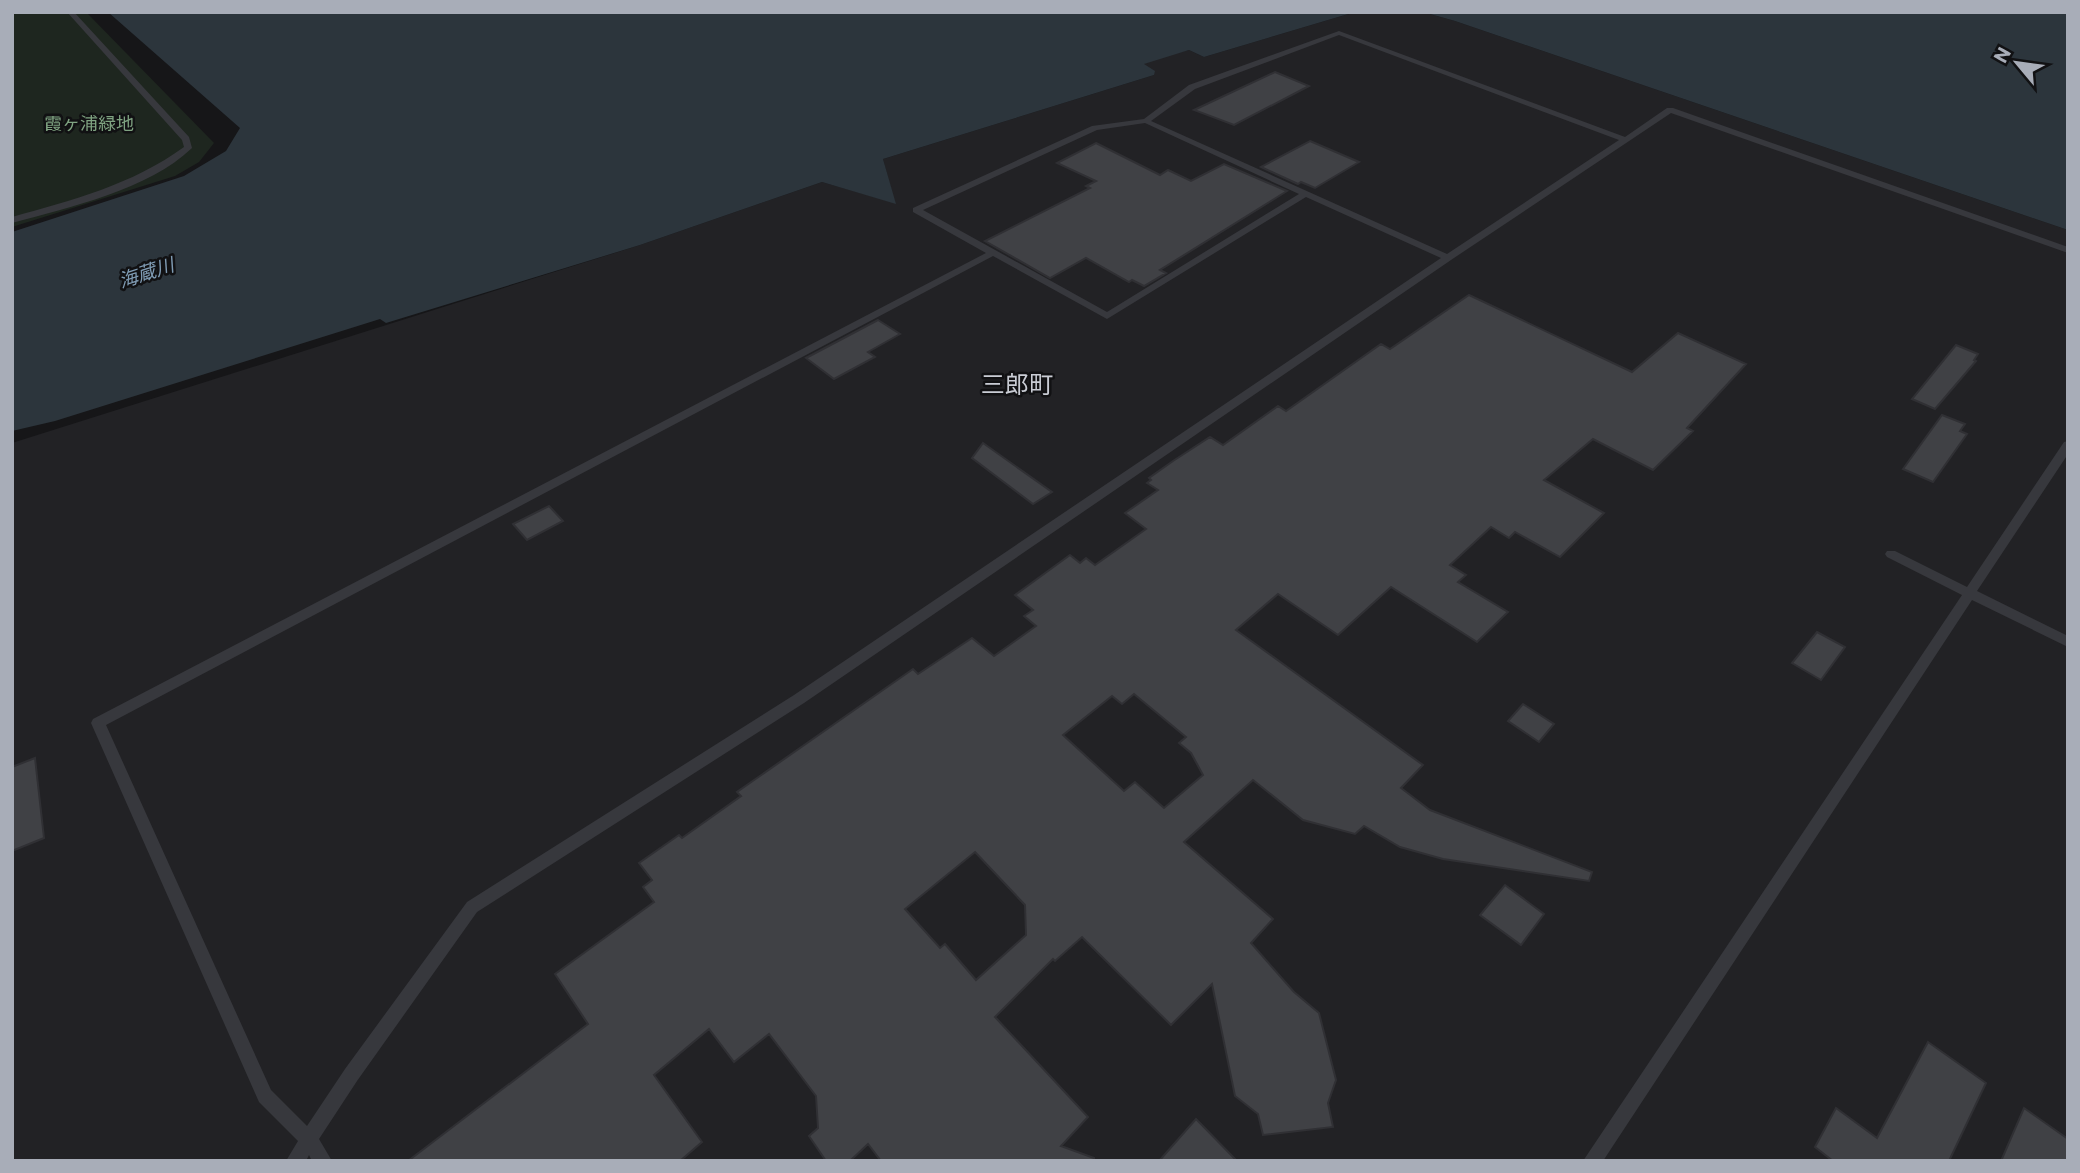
<svg xmlns="http://www.w3.org/2000/svg" width="2080" height="1173" font-family="Commissioner,'Noto Sans JP',sans-serif">
  <rect width="100%" height="100%" fill="#161618"/>
  <polygon fill="#222225" points="1355,12 1423,12 1455,21 2068,230 2068,1161 12,1161 12,443 640,245 822,182 895,203 883,159 1154,75 1143,64 1164,56 1189,50 1204,57"/>
  <polygon fill="#1e261f" points="12,12 86,12 214,143 199,162 175,176 12,227"/>
  <g fill="#2c353c">
    <polygon points="108,12 1355,12 1204,57 1189,50 1144,64 1155,71 1154,75 883,159 896,204 822,182 640,245 386,323 380,319 55,421 12,431 12,232 184,176 226,151 240,128"/>
    <polygon points="1423,12 2068,12 2068,230 1455,21"/>
  </g>
  <g fill="#404145" stroke="#303034" stroke-width="2" fill-rule="evenodd">
    <polygon points="1275,72 1309,86 1234,125 1194,110"/>
    <polygon points="1310,141 1359,162 1315,188 1301,182 1298,184 1261,167"/>
    <polygon points="1096,143 1160,175 1168,170 1191,181 1224,164 1287,191 1160,270 1166,273 1144,286 1132,280 1129,282 1086,258 1050,278 985,241 1090,188 1086,186 1096,181 1057,163"/>
    <path d="M1469 295 1632 372 1678 333 1746 364 1687 428 1693 431 1653 470 1593 439 1544 480 1604 513 1560 557 1515 532 1509 538 1491 527 1450 565 1466 575 1458 582 1508 612 1477 642 1391 587 1338 635 1278 594 1236 630 1423 765 1401 788 1430 810 1592 872 1589 881 1443 859 1400 847 1364 826 1355 834 1303 820 1253 780 1184 842 1273 919 1251 943 1294 992 1319 1013 1336 1080 1328 1103 1333 1127 1263 1135 1258 1114 1235 1096 1212 984 1171 1025 1082 937 1055 961 1053 959 995 1017 1088 1117 1061 1146 1094 1158V1161H881L868 1144 850 1161H826L809 1136 818 1128 816 1096 769 1034 734 1062 709 1029 654 1075 702 1142 680 1161H408L588 1024 555 974 654 902 643 887 652 880 639 863 679 835 682 838 741 796 737 792 913 669 918 674 972 638 994 656 1036 626 1024 616 1033 610 1015 595 1070 555 1080 563 1086 558 1095 565 1146 529 1125 513 1158 490 1147 483 1151 480 1149 478 1173 461 1210 437 1223 445 1278 406 1286 411 1381 344 1390 349ZM1134 694 1186 737 1179 743 1191 753 1203 775 1164 808 1135 782 1124 791 1063 735 1112 696 1122 704ZM975 852 1025 905 1026 935 976 980 945 944 940 948 905 909Z"/>
    <polygon points="878,320 900,334 868,352 875,357 834,379 806,358"/>
    <polygon points="1956,345 1978,354 1974,360 1976,361 1935,409 1912,399"/>
    <polygon points="1942,415 1965,424 1960,431 1967,434 1933,482 1903,469"/>
    <polygon points="983,443 1052,492 1033,504 972,458"/>
    <polygon points="549,506 563,521 527,540 513,524"/>
    <polygon points="1817,632 1845,647 1821,680 1792,663"/>
    <polygon points="1523,704 1554,724 1539,742 1508,721"/>
    <polygon points="35,758 44,838 12,851 12,767"/>
    <polygon points="1505,885 1544,914 1521,945 1480,915"/>
    <polygon points="1928,1042 1986,1083 1949,1161 1833,1161 1815,1147 1836,1108 1877,1138"/>
    <polygon points="2024,1108 2068,1139 2068,1161 2001,1161"/>
    <polygon points="1196,1119 1237,1161 1159,1161"/>
  </g>
  <g fill="none" stroke-linecap="round" stroke-linejoin="round">
    <g fill="#37383d" fill-rule="evenodd">
      <path d="M67 12H74L189 137 192 148C148 190 70 207 12 223V217C72 200 132 185 184 147L182 140Z"/>
      <path d="M1339 31 1625 137 1667 108H1673L2068 247V253L1671 113 1451 260 804 703 477 912 357 1081 319 1139 332 1161H312L309 1155 306 1161H286L298 1141 259 1102 91 723 93 719 986 253 913 212V208L1092 126 1144 119 1189 85ZM1339 35 1619 140 1447 254 1151 121 1195 89ZM1145 123 1299 194 1107 312 923 210 1097 130ZM1306 197 1441 258 794 695 467 902 345 1069 307 1126 271 1090 106 725 993 256 1107 319Z"/>
      <polygon points="2068,441 2068,454 1977,591 2068,636 2068,647 1972,600 1603,1161 1583,1161 1962,595 1887,557 1885,554 1887,551 1895,551 1967,587 2064,442"/>
    </g>
  </g>
  <g text-anchor="middle" dominant-baseline="central" stroke-width="5" stroke-linejoin="round" paint-order="stroke">
    <g font-size="18" fill="#7fa381" stroke="#111113">
      <text x="89" y="123">霞ヶ浦緑地</text>
    </g>
    <g font-size="19" font-style="italic" fill="#7f9bb3" stroke="#111113">
      <text transform="translate(146 272) rotate(-18)">海蔵川</text>
    </g>
    <g font-size="24" fill="#c9ccd4" stroke="#111113">
      <text x="1017" y="383">三郎町</text>
    </g>
  </g>
  <rect width="2080" height="1173" fill="none" stroke="#a8adb8" stroke-width="28"/>
  <g transform="translate(2017 63) rotate(299)" stroke="#111113" stroke-width="5" paint-order="stroke">
  <path d="M0-5L12 26L0 18L-12 26Z" fill="#a8adb8"/>
  <text y="-10" font-size="19" font-weight="bold" text-anchor="middle" fill="#a8adb8">N</text>
  </g>
</svg>
